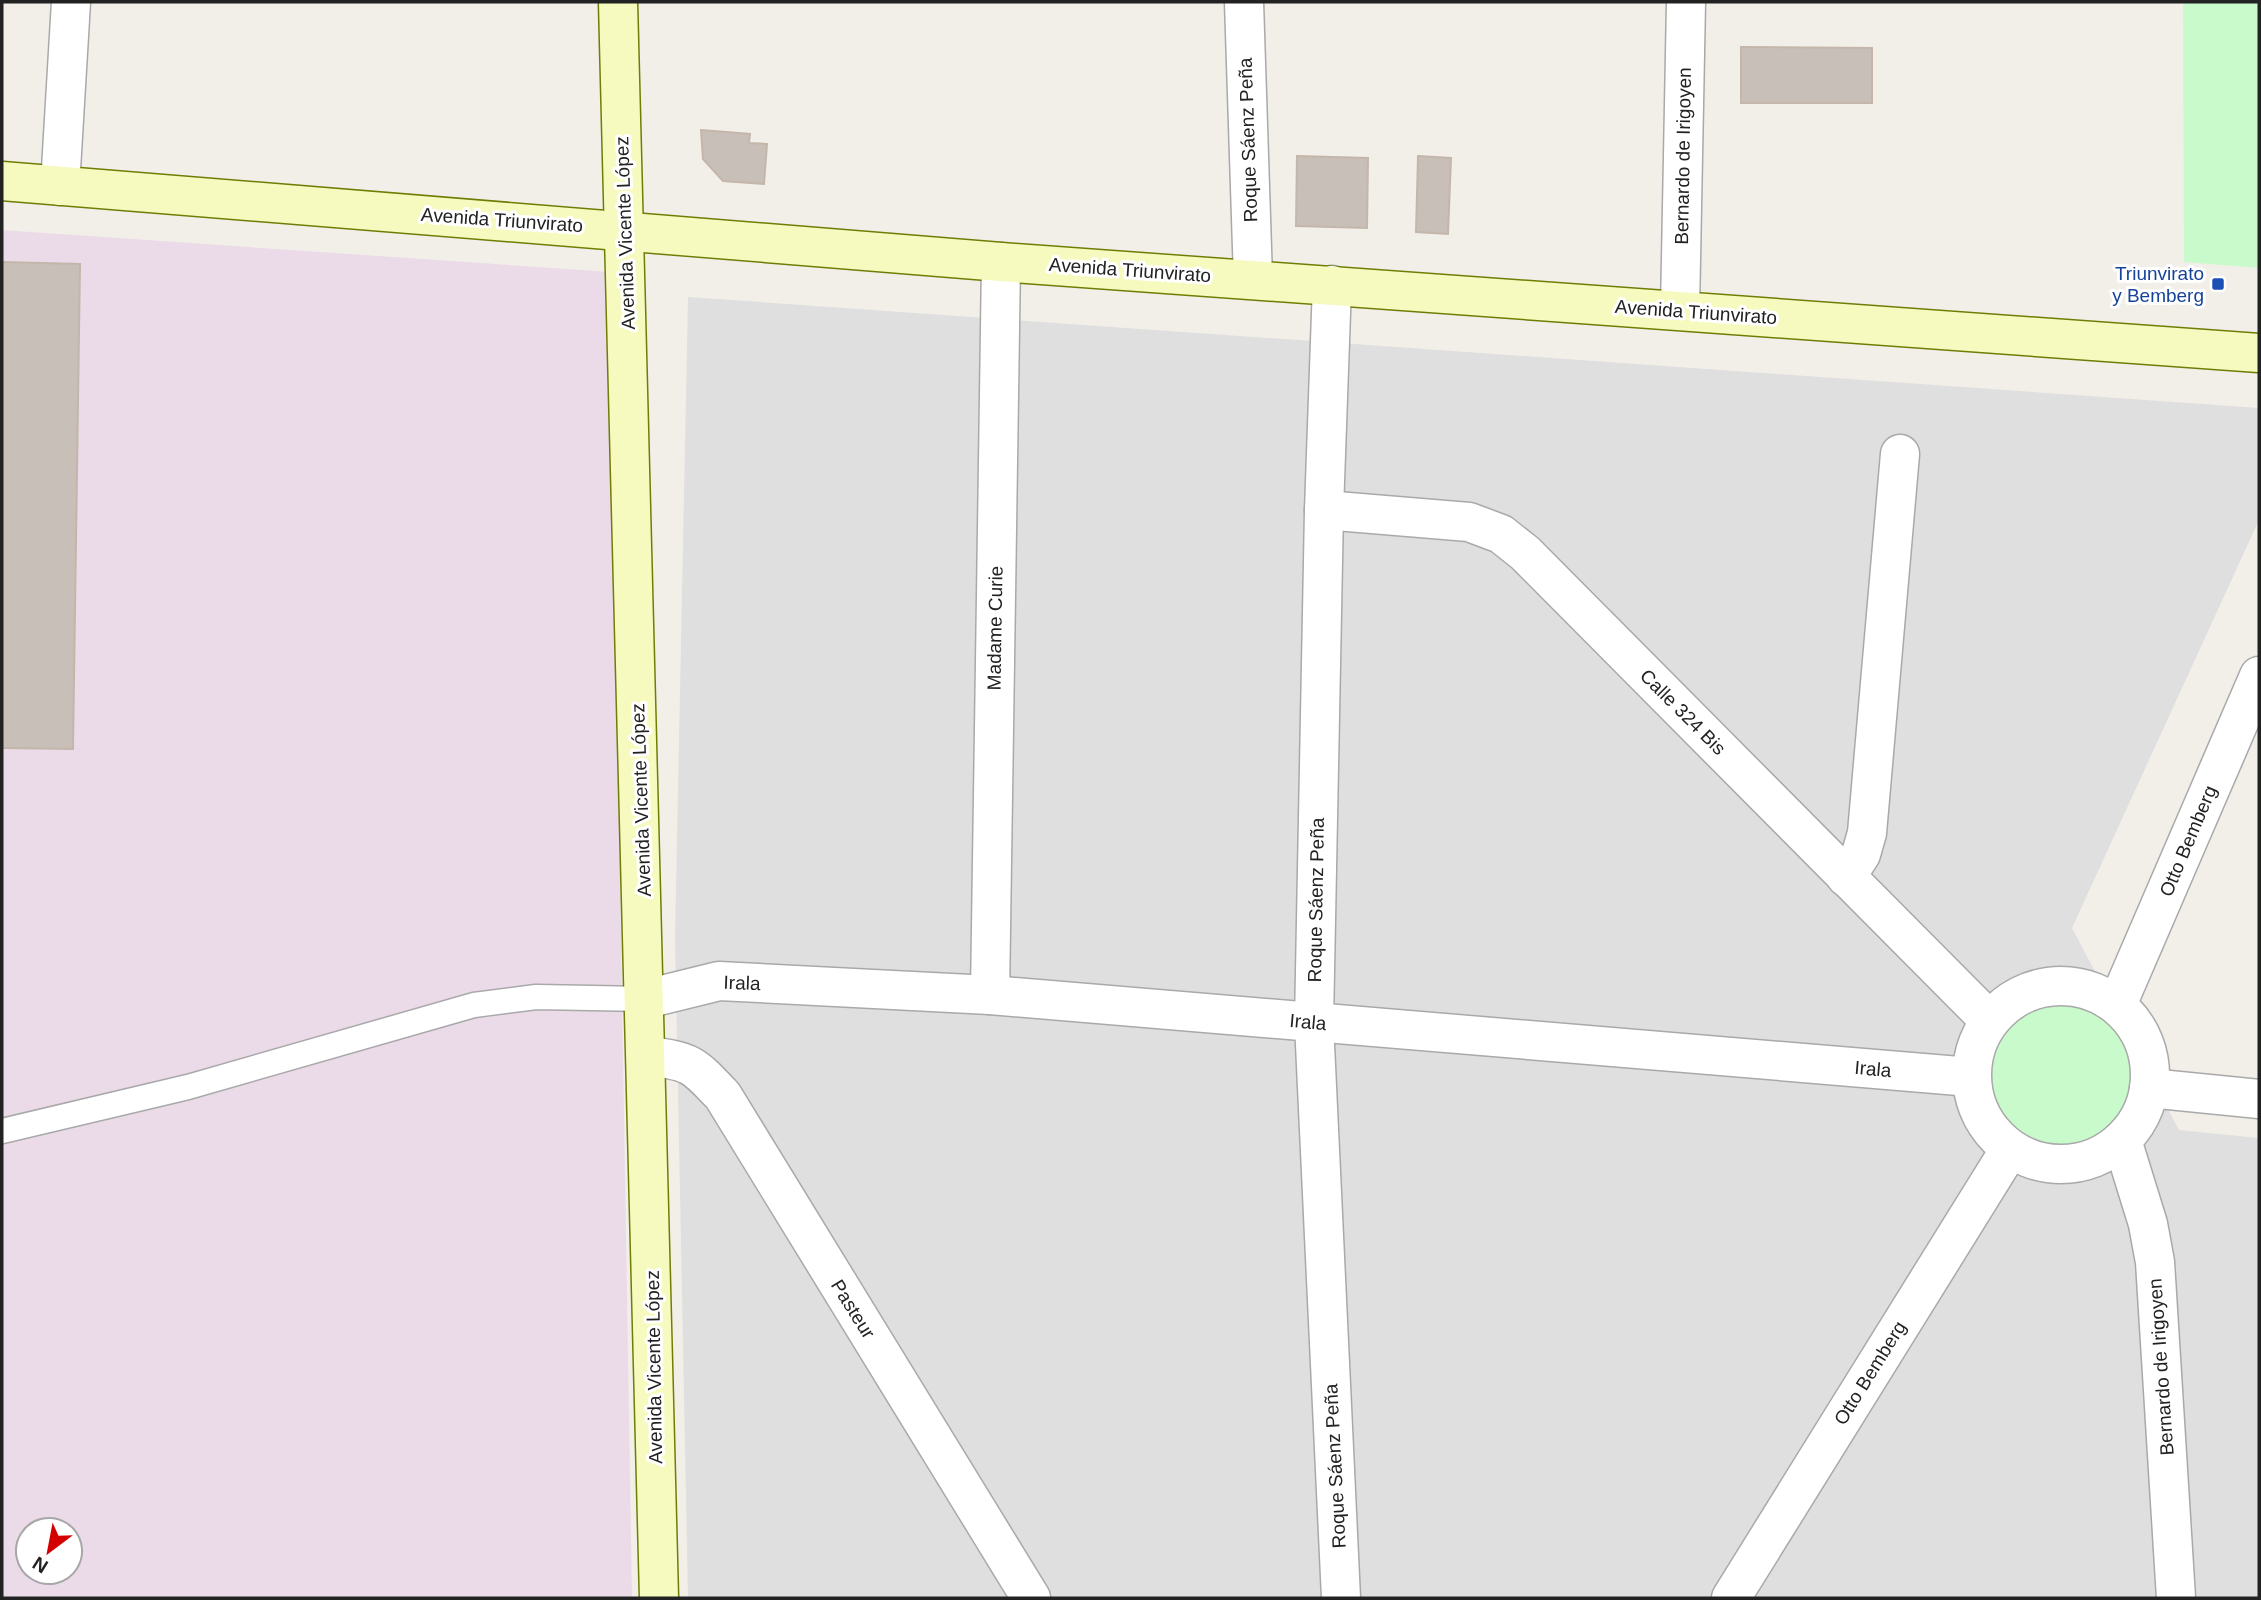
<svg xmlns="http://www.w3.org/2000/svg" width="2261" height="1600" font-family="Helvetica,sans-serif">
  <rect width="100%" height="100%" fill="#f2efe9"/>
  <polygon fill="#e0dfdf" points="688,297 2259,408 2259,520 2072,928 2179,1130 2259,1138 2259,1598 688,1598 675,939"/>
  <path fill="#ebdbe8" fill-rule="evenodd" d="M2 230 610 272 632 1598H2ZM28 1530H70V1572H28Z"/>
  <g fill="#c8facc">
    <polygon points="2183,2 2259,2 2259,268 2184,262"/>
    <circle cx="2062" cy="1076" r="73"/>
  </g>
  <g fill="#c7bfb8" stroke="#c4b6ab" stroke-width="2">
    <polygon points="1741,47 1872,48 1872,103 1741,103"/>
    <polygon points="701,130 750,134 749,143 767,144 764,184 723,181 703,159"/>
    <polygon points="1297,156 1368,158 1367,228 1296,226"/>
    <polygon points="1418,156 1451,158 1448,234 1416,232"/>
    <polygon points="2,262 80,264 73,749 2,748"/>
  </g>
  <g fill="none" stroke-linecap="round" stroke-linejoin="round">
    <g stroke="#a9a9a9" stroke-width="27">
      <polyline id="lane" points="2,1131 188,1087 474,1005 536,997 646,999"/>
    </g>
    <g stroke="#a9a9a9" stroke-width="41">
      <g id="street">
        <polyline points="1244,2 1253,279"/>
        <polyline points="60,186 71,2"/>
        <polyline points="1332,285 1324,510 1314,1023 1341,1598"/>
        <polyline points="1680,310 1686,2"/>
        <polyline points="1324,510 1469,522 1501,534 1525,553 1989,1020"/>
        <polyline points="1846,877 1861,854 1867,833 1900,454"/>
        <circle cx="2061" cy="1075" r="89"/>
        <polyline points="990,995 1001,262"/>
        <polyline points="646,999 719,981 990,995 1971,1077"/>
        <polyline points="2117,1005 2259,676"/>
        <path d="M647 1056C691 1061 693 1064 723 1096L1031 1598"/>
        <polyline points="2149,1088 2259,1099"/>
        <polyline points="2122,1140 2148,1224 2155,1262 2176,1598"/>
        <polyline points="1731,1598 2010,1149"/>
      </g>
    </g>
    <g stroke="#707d05" stroke-width="41">
      <g id="secondary">
        <polyline points="618,2 659,1598"/>
        <polyline points="2,181 1001,262 2259,353"/>
      </g>
    </g>
    <use href="#lane" stroke="#fff" stroke-width="24"/>
    <use href="#street" stroke="#fff" stroke-width="38"/>
    <use href="#secondary" stroke="#f7fabf" stroke-width="38"/>
  </g>
  <rect fill="#1a4fb4" stroke="#fff" stroke-width="2.5" x="2211" y="277" width="14" height="14" rx="3.5"/>
  <g text-anchor="middle" dominant-baseline="central" stroke-width="6" stroke-linejoin="round" paint-order="stroke">
    <g font-size="19" fill="#222" stroke="#fff">
      <text transform="translate(1248 140) rotate(-92)">Roque Sáenz Peña</text>
      <text transform="translate(1683 156) rotate(-89)">Bernardo de Irigoyen</text>
      <text transform="translate(502 220) rotate(4)">Avenida Triunvirato</text>
      <text transform="translate(625 233) rotate(-92)">Avenida Vicente López</text>
      <text transform="translate(1130 270) rotate(4)">Avenida Triunvirato</text>
      <text transform="translate(1696 312) rotate(4)">Avenida Triunvirato</text>
      <text transform="translate(995 628) rotate(-89)">Madame Curie</text>
      <text transform="translate(1683 712) rotate(45)">Calle 324 Bis</text>
      <text transform="translate(641 800) rotate(-92)">Avenida Vicente López</text>
      <text transform="translate(2188 841) rotate(-67)">Otto Bemberg</text>
      <text transform="translate(1316 900) rotate(-89)">Roque Sáenz Peña</text>
      <text transform="translate(742 983) rotate(2)">Irala</text>
      <text transform="translate(1308 1022) rotate(5)">Irala</text>
      <text transform="translate(1873 1069) rotate(5)">Irala</text>
      <text transform="translate(853 1309) rotate(58)">Pasteur</text>
      <text transform="translate(654 1367) rotate(-91)">Avenida Vicente López</text>
      <text transform="translate(2161 1367) rotate(-94)">Bernardo de Irigoyen</text>
      <text transform="translate(1870 1373) rotate(-58)">Otto Bemberg</text>
      <text transform="translate(1335 1466) rotate(-93)">Roque Sáenz Peña</text>
    </g>
    <g font-size="19" fill="#164399" stroke="#fff" text-anchor="end">
      <text x="2204" y="273">Triunvirato<tspan x="2204" dy="22">y Bemberg</tspan></text>
    </g>
  </g>
  <rect width="2261" height="1600" fill="none" stroke="#222222" stroke-width="7"/>
  <g transform="translate(49 1551) rotate(212)"><circle r="33" fill="#ffffff" stroke="#a7a7a7" stroke-width="2"/>
  <path d="M0-5L12 26L0 18L-12 26Z" fill="#d40000"/>
  <text y="-10" font-size="19" font-weight="bold" text-anchor="middle" fill="#222222">N</text>
  </g>
</svg>
